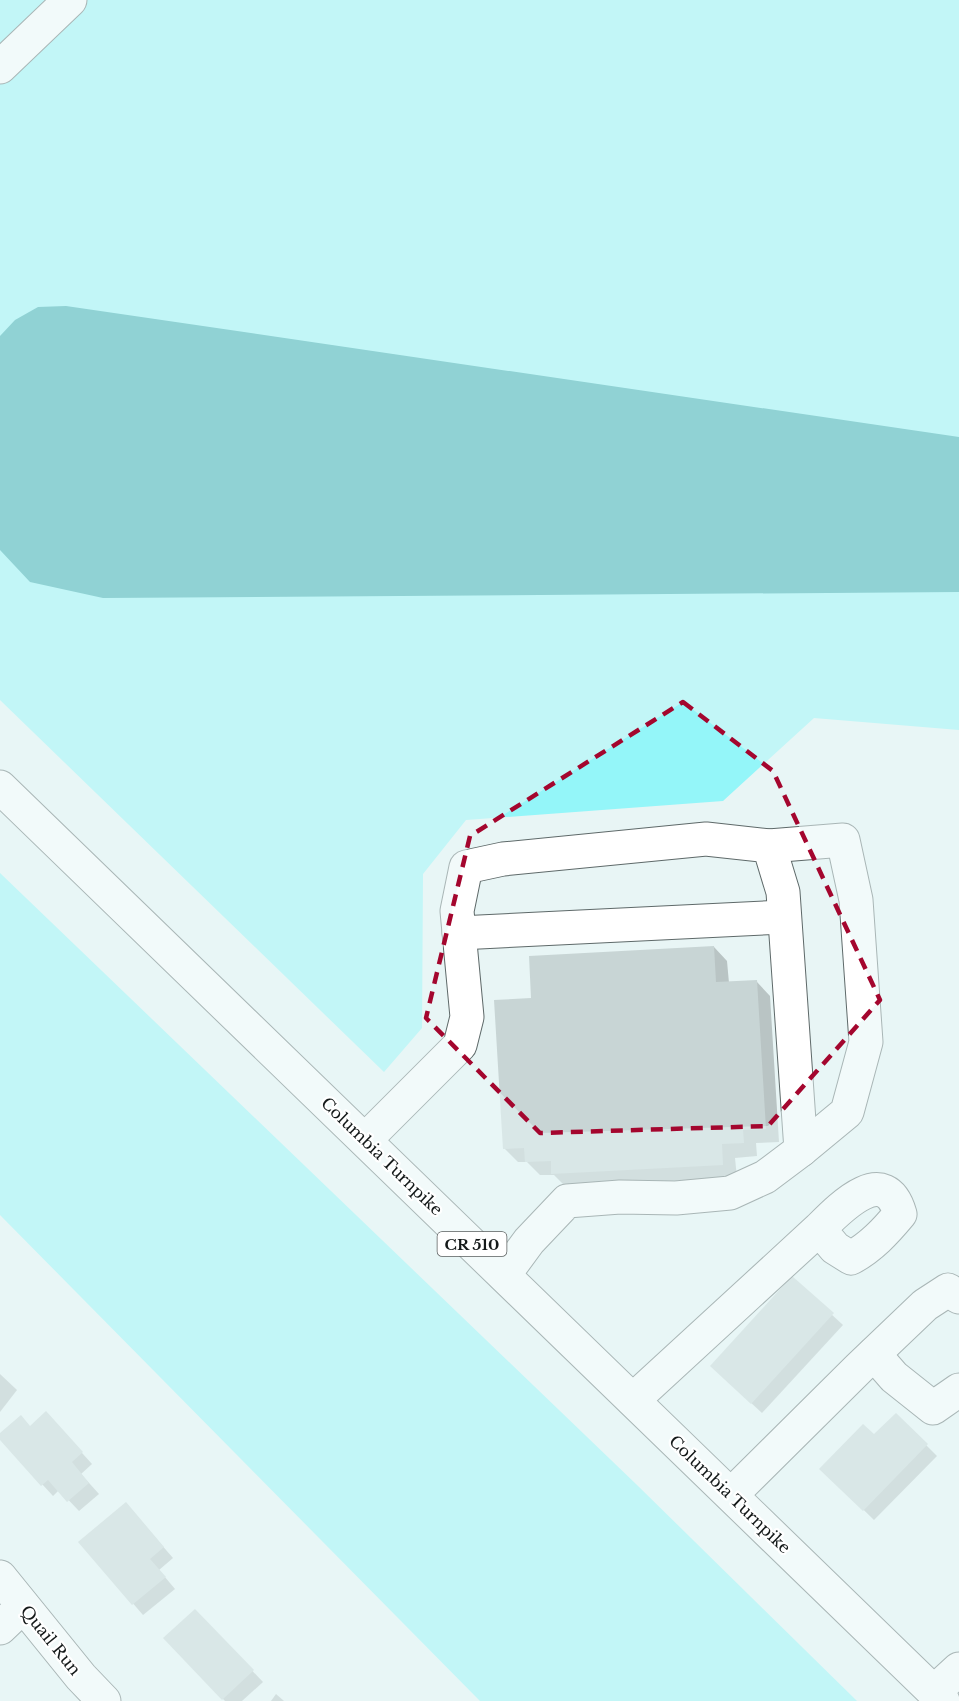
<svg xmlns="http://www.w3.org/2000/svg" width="959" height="1701" font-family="'Libre Baskerville',serif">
  <rect width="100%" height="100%" fill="#e8f5f5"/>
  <g fill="#94f6f9">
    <polygon points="0,0 959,0 959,730 814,718 723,801 466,820 423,874 422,1028 384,1072 0,700"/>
    <polygon points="0,873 637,1485 857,1701 480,1701 0,1215"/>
  </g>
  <polygon fill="#26a6aa" points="66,306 959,437 959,592 103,598 30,582 0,550 0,336 15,320 38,307"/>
  <g fill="#0003">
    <polygon points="714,947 727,961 729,983 757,982 770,996 779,1142 756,1143 757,1156 735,1158 737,1178 566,1187 554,1175 540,1175 527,1162 518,1162 504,1148 533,1000"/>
    <polygon points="792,1278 843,1325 762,1413 722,1376"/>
    <polygon points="0,1374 17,1390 0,1412"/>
    <polygon points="896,1415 937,1456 874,1520 822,1469 874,1436"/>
    <polygon points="54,1422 92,1464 81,1474 99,1494 79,1511 59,1490 53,1496 0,1438 0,1435"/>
    <polygon points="126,1504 173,1558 159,1570 175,1589 143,1615 80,1542"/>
    <polygon points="205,1621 263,1682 242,1701 225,1701 165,1639"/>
    <polygon points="276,1694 284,1701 271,1701"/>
  </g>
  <g fill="#c8d5d5">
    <polygon points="714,946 716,982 757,980 766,1129 743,1130 744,1143 722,1144 723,1165 551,1174 551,1161 525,1162 524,1148 503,1149 494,1000 531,998 529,956"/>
    <polygon points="792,1276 834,1313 751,1404 710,1366"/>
    <polygon points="46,1411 83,1452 72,1462 89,1483 67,1502 48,1480 41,1486 0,1440 0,1433 21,1415 30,1426"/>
    <polygon points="896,1413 928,1444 863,1511 819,1469 863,1424 874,1434"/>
    <polygon points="126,1502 164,1547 150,1559 166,1577 132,1605 78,1542"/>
    <polygon points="195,1609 254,1670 222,1700 163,1638"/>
  </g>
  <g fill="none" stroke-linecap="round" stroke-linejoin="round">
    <g stroke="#5e6969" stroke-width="35">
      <g id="minor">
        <polyline points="0,67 70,0"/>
        <polyline points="769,846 843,840 856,900 866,1042 847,1112 801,1150"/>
        <polyline points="459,933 784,917"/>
        <polyline points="365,1140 460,1045 467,1017 457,911 466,867 503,859 706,839 769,846 783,892 801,1150 765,1177 730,1193 676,1198 620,1197 567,1201 529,1241 504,1275"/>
        <polyline points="874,1354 894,1377 933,1408 959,1390"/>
        <path d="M633 1400 819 1229C840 1208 885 1161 900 1214 885 1232 871 1247 851 1258L835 1248 819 1229"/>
        <polyline points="731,1495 859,1368 925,1305 948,1290 959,1297"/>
        <polyline points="0,1577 81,1677 104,1701"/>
        <polyline points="0,1628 23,1606"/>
        <polyline points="934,1692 959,1669"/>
      </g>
    </g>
    <g stroke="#5e6969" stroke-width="35">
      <polyline id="major" points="0,787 943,1701"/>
    </g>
    <use href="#minor" stroke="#fff" stroke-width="33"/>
    <use href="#major" stroke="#fff" stroke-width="33"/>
  </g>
  <path d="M0 0H959V1701H0ZM683 702 773 771 880 1000 768 1126 540 1133 426 1018 470 836Z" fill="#e8f5f5" fill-opacity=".55" fill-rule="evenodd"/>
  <path fill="none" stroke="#a4062e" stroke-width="4.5" stroke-dasharray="12 8" stroke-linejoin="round" d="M683 702 773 771 880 1000 768 1126 540 1133 426 1018 470 836Z"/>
  <g text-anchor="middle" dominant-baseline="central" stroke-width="4.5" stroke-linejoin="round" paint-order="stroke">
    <rect fill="#fff" stroke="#5a5e5e" stroke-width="1.5" x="437.5" y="1232" width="69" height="24" rx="4.5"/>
    <g font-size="15" font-weight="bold" fill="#141919">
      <text x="472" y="1244">CR 510</text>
    </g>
    <g font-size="16" fill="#141919" stroke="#fff">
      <text transform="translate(382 1156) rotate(44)">Columbia Turnpike</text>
      <text transform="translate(730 1494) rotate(44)">Columbia Turnpike</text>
      <text transform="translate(51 1640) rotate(51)">Quail Run</text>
    </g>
  </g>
</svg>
